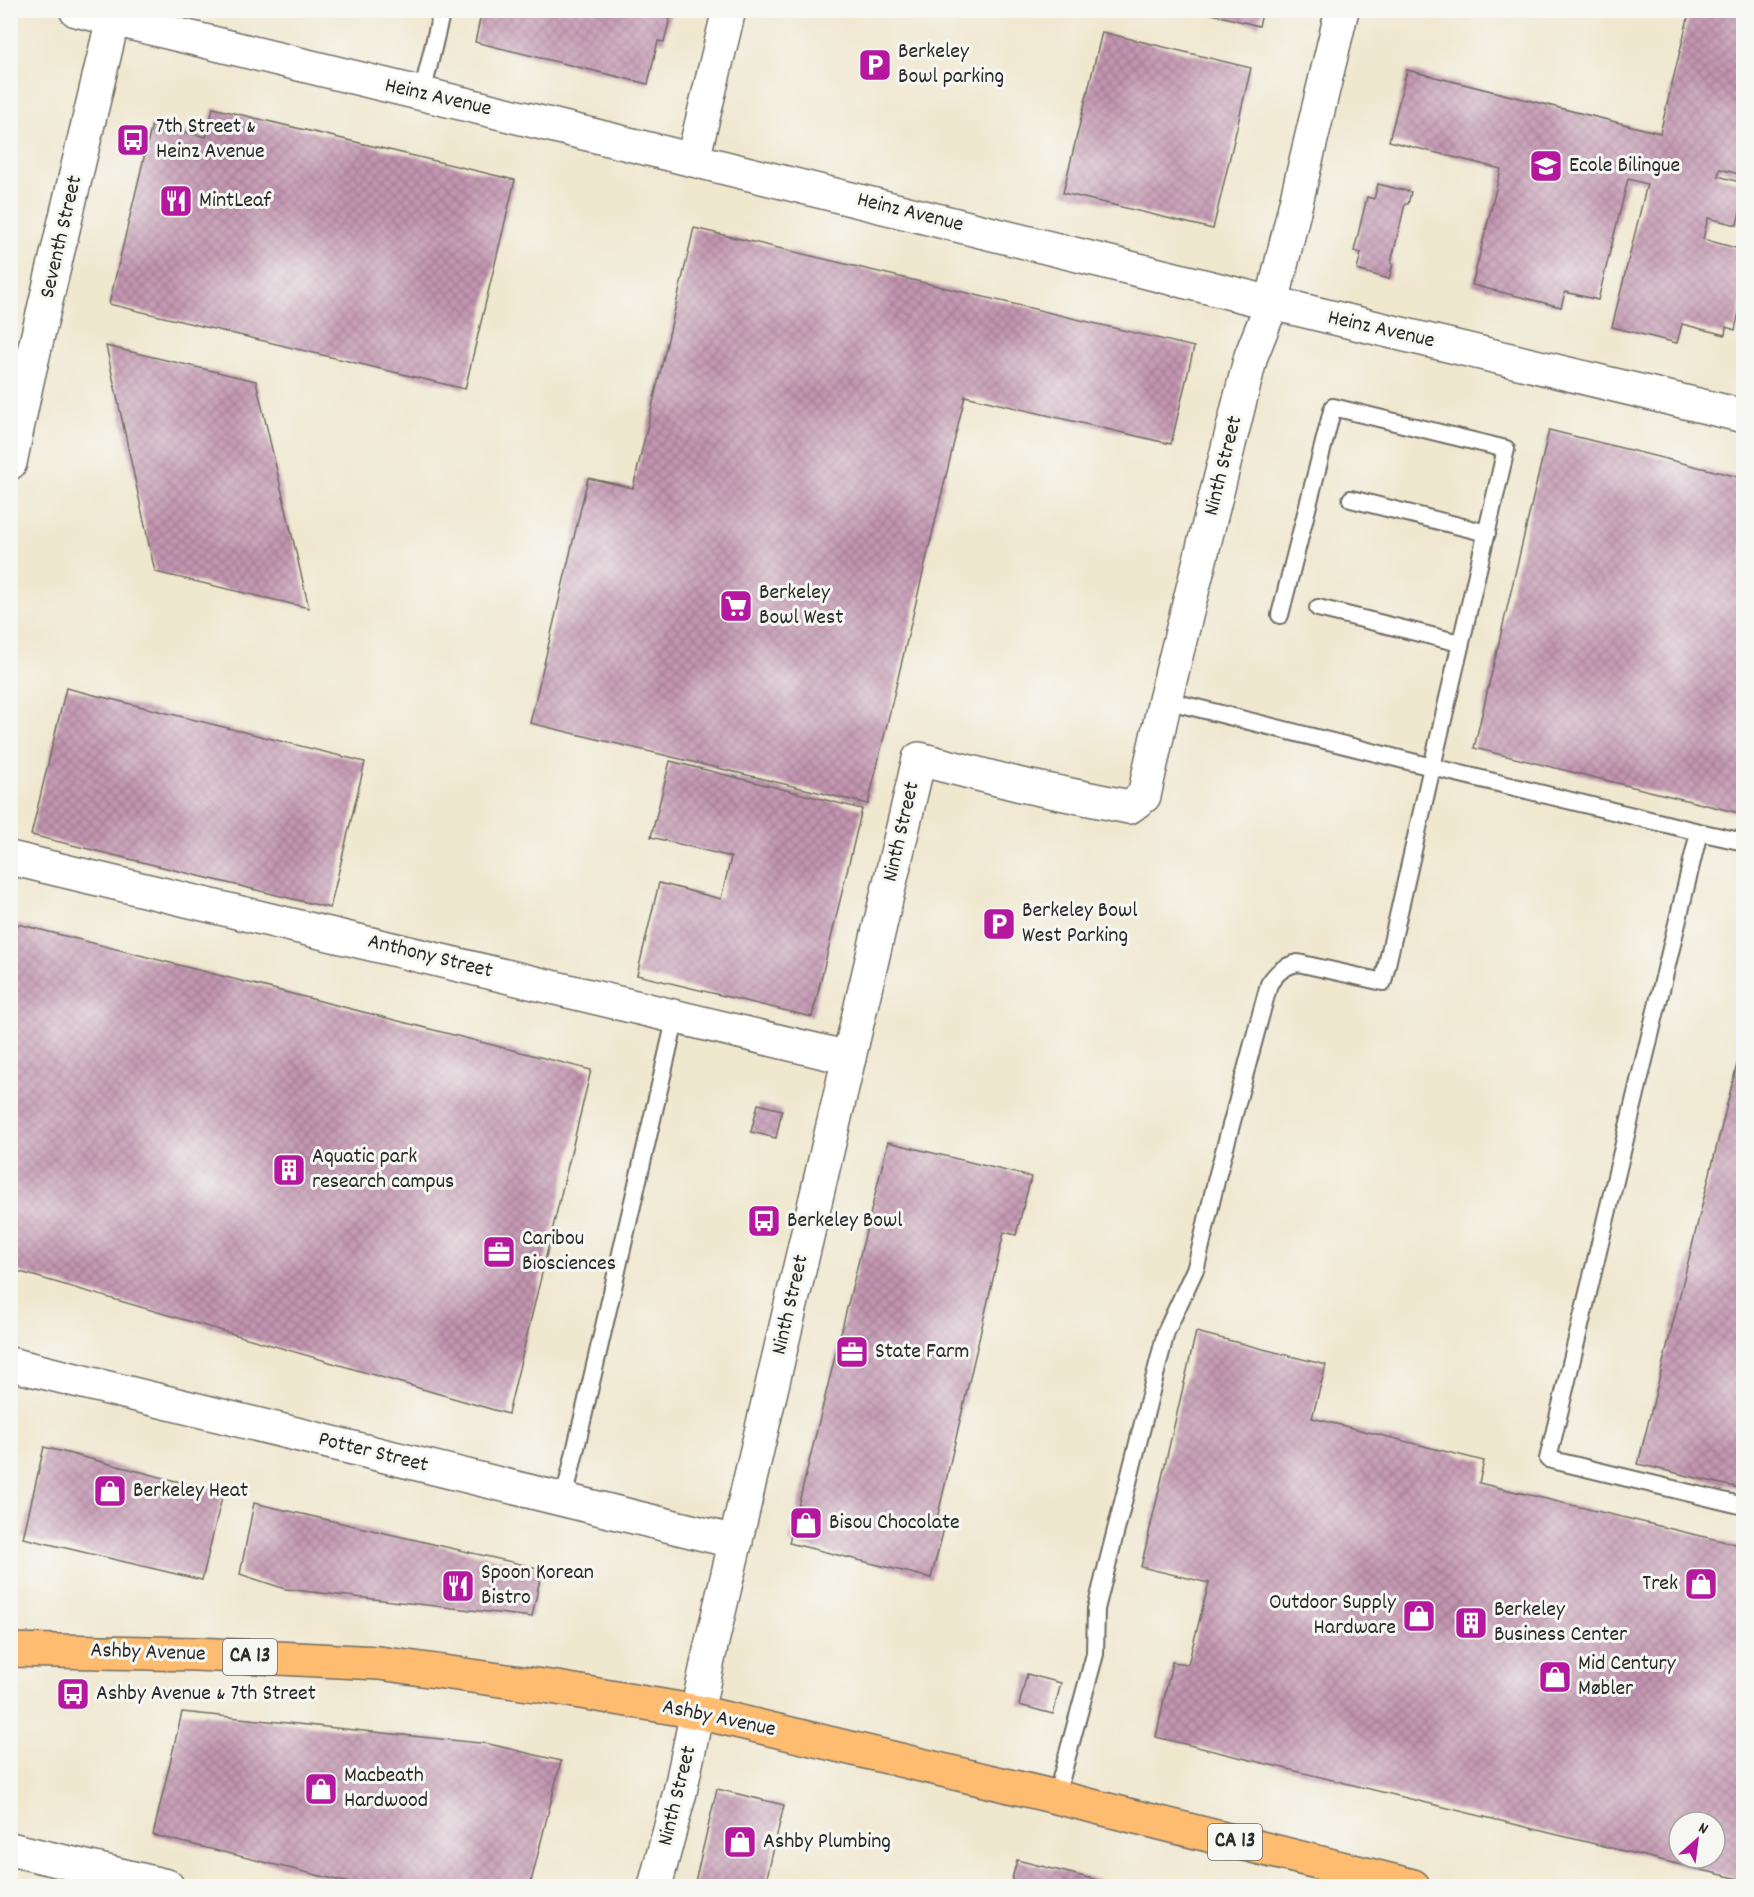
<svg xmlns="http://www.w3.org/2000/svg" width="1754" height="1897" font-family="Dekko,sans-serif">
  <defs>
    <pattern id="building-cross-hatch" width="8" height="8" patternUnits="userSpaceOnUse" patternTransform="scale(1.5)"><rect width="8" height="8" fill="#c395b1"/><path d="M0 0l8 8M0 8l8-8" fill="none" stroke="#9f7a90"/></pattern>
  </defs>
  <rect width="100%" height="100%" fill="#f6f6f2"/>
  <filter id="ink" filterUnits="userSpaceOnUse"><feTurbulence type="fractalNoise" baseFrequency=".0167" numOctaves="2"/><feDisplacementMap in="SourceGraphic" scale="12" xChannelSelector="R" yChannelSelector="G"/><feConvolveMatrix kernelMatrix="1 2 1 2 8 2 1 2 1" color-interpolation-filters="sRGB"/></filter>
  <filter id="wash" filterUnits="userSpaceOnUse"><feTurbulence type="fractalNoise" baseFrequency=".008" numOctaves="4" result="noise"/><feDisplacementMap in="SourceGraphic" scale="24" xChannelSelector="R" yChannelSelector="G"/><feGaussianBlur stdDeviation="1.35" result="paint"/><feColorMatrix in="noise" values="0 0 0 0 0 0 0 0 0 0 0 0 0 0 0 0 0 1.4 0 .05"/><feComposite in="paint" operator="in"/></filter>
  <g filter="url(#wash)">
    <rect width="100%" height="100%" fill="#f0e7cf"/>
    <g id="blocks">
      <g fill="url(#building-cross-hatch)" fill-rule="evenodd">
        <polygon points="482,10 672,10 664,42 658,41 648,84 475,42"/>
        <polygon points="1213,10 1263,10 1259,26 1212,14"/>
        <polygon points="1690,10 1743,10 1743,175 1720,169 1718,176 1743,183 1743,198 1737,225 1708,218 1703,239 1743,250 1741,269 1743,270 1743,294 1735,330 1726,327 1725,335 1682,324 1677,343 1612,327 1647,184 1628,179 1598,300 1565,292 1561,307 1472,285 1501,169 1389,141 1407,70 1660,133"/>
        <polygon points="1102,32 1251,68 1213,229 1063,193"/>
        <polygon points="213,108 515,180 465,389 109,304 152,124 206,137"/>
        <polygon points="1378,184 1411,192 1408,204 1405,204 1391,263 1393,264 1389,279 1357,270 1361,253 1354,251 1367,197 1374,199"/>
        <polygon points="694,228 1194,347 1171,444 965,396 868,804 530,723 588,478 633,488"/>
        <polygon points="106,346 256,381 309,608 155,572"/>
        <polygon points="1549,430 1743,478 1743,814 1474,748"/>
        <polygon points="66,688 365,762 330,908 31,835"/>
        <polygon points="670,761 862,809 812,1017 637,975 659,883 721,899 731,857 651,837"/>
        <polygon points="10,922 591,1070 508,1414 10,1269"/>
        <polygon points="1743,1040 1743,1489 1638,1464"/>
        <polygon points="758,1104 782,1110 776,1138 751,1132"/>
        <polygon points="888,1142 1031,1177 1016,1235 1004,1232 937,1519 946,1521 931,1578 789,1543"/>
        <path d="M1196 1332 1326 1365 1312 1418 1484 1461 1479 1483 1743 1546V1880L1156 1737 1172 1662 1188 1664 1209 1583 1141 1567ZM1679 1822H1715V1858H1679Z"/>
        <polygon points="44,1447 223,1493 202,1580 23,1538"/>
        <polygon points="254,1503 542,1569 532,1617 285,1589 240,1574"/>
        <polygon points="1027,1674 1061,1683 1053,1714 1019,1705"/>
        <polygon points="182,1712 489,1744 561,1761 530,1886 362,1886 153,1835"/>
        <polygon points="717,1789 784,1805 765,1886 694,1886"/>
        <polygon points="1017,1860 1121,1886 1010,1886"/>
      </g>
    </g>
  </g>
  <g filter="url(#ink)">
    <use href="#blocks" fill-opacity="0" stroke="#706d64" stroke-width="1.5"/>
    <g fill="none" stroke-linecap="round" stroke-linejoin="round">
      <g stroke="#706d64" stroke-width="20">
        <g id="service">
          <polyline points="422,94 442,10"/>
          <polyline points="1351,499 1487,533"/>
          <polyline points="1318,608 1460,643"/>
          <polyline points="1280,615 1333,407 1506,449 1432,767 1699,832 1548,1459 1744,1506"/>
          <polyline points="1699,832 1744,842"/>
          <polyline points="564,1499 676,1016"/>
          <path d="M1056 1797 1095 1654 1096 1609 1166 1332 1196 1267 1216 1181 1269 984C1277 972 1284 966 1298 963L1383 982 1432 767 1165 700"/>
        </g>
      </g>
      <g stroke="#706d64" stroke-width="36">
        <g id="minor">
          <polyline points="76,10 592,135 1272,303 1744,416"/>
          <polyline points="693,159 729,10"/>
          <polyline points="10,858 849,1058"/>
          <polyline points="10,1364 736,1542"/>
          <polyline points="10,1849 167,1886"/>
          <polyline points="655,1886 680,1792 711,1646 919,759 1021,785 1129,807 1144,796 1165,700 1251,356 1272,303 1342,10"/>
        </g>
      </g>
      <g stroke="#706d64" stroke-width="36">
        <polyline id="tertiary" points="10,463 27,381 115,10"/>
      </g>
      <g stroke="#706d64" stroke-width="36">
        <polyline id="primary" points="10,1650 195,1654 379,1663 557,1688 698,1712 1056,1797 1413,1886"/>
      </g>
      <use href="#service" stroke="#fff" stroke-width="16"/>
      <use href="#minor" stroke="#fff" stroke-width="33"/>
      <use href="#tertiary" stroke="#fff" stroke-width="33"/>
      <use href="#primary" stroke="#febc70" stroke-width="33"/>
    </g>
  </g>
  <defs>
    <g id="parking-square" transform="scale(1.725)"><rect x="-9" y="-9" width="18" height="18" rx="4" fill="#b5179e" stroke="#f6f6f2"/><path d="M-3.5-5.5H1a3.5 3.5 0 0 1 0 7H-1V5.5H-3.5ZM-1-3.4V-.6H.8a1.4 1.4 0 0 0 0-2.8Z" fill="#fff"/></g>
    <g id="bus-square" transform="scale(1.725)"><rect x="-9" y="-9" width="18" height="18" rx="4" fill="#b5179e" stroke="#f6f6f2"/><path d="M-5-6H5V4H4V6H2V4H-2V6H-4V4H-5ZM-3.5-4V0h7V-4ZM-3.5 1.2v1.5H-2V1.2ZM2 1.2v1.5H3.5V1.2Z" fill="#fff"/></g>
    <g id="school-square" transform="scale(1.725)"><rect x="-9" y="-9" width="18" height="18" rx="4" fill="#b5179e" stroke="#f6f6f2"/><path d="M0-5L7-2L0 1L-7-2ZM-4 1L0 2.5L4 1V4Q0 6-4 4Z" fill="#fff"/></g>
    <g id="restaurant-square" transform="scale(1.725)"><rect x="-9" y="-9" width="18" height="18" rx="4" fill="#b5179e" stroke="#f6f6f2"/><path d="M-5-6h1v4h1v-4h1v4h1v-4h1v5L-1.5 .5V6h-2V.5L-5-1ZM5-6V6H3V1.5H1.5Q1.5-4 5-6Z" fill="#fff"/></g>
    <g id="supermarket-square" transform="scale(1.725)"><rect x="-9" y="-9" width="18" height="18" rx="4" fill="#b5179e" stroke="#f6f6f2"/><path d="M-6-5.5h2.5l.6 2H6L4.5 2H-2.5L-4.4-4H-6ZM-1.5 3.2a1.3 1.3 0 1 0 .1 0ZM3 3.2a1.3 1.3 0 1 0 .1 0Z" fill="#fff"/></g>
    <g id="building-square" transform="scale(1.725)"><rect x="-9" y="-9" width="18" height="18" rx="4" fill="#b5179e" stroke="#f6f6f2"/><path d="M-4-6H4V6H1V3H-1V6H-4ZM-2.5-4.3h1.7v1.8h-1.7ZM.8-4.3h1.7v1.8H.8ZM-2.5-1h1.7V.8h-1.7ZM.8-1h1.7V.8H.8Z" fill="#fff"/></g>
    <g id="office-square" transform="scale(1.725)"><rect x="-9" y="-9" width="18" height="18" rx="4" fill="#b5179e" stroke="#f6f6f2"/><path d="M-6-3h4V-5.5h4V-3h4V5H-6ZM-1-4.5V-3h2v-1.5ZM-6 0V1H6V0Z" fill="#fff"/></g>
    <g id="shop-square" transform="scale(1.725)"><rect x="-9" y="-9" width="18" height="18" rx="4" fill="#b5179e" stroke="#f6f6f2"/><path d="M-5-2.5h2.3a2.7 3.5 0 0 1 5.4 0H5L5.5 6h-11ZM-1.5-2.5h3a1.5 2.3 0 0 0-3 0Z" fill="#fff"/></g>
  </defs>
  <g fill-rule="evenodd">
    <use href="#parking-square" x="875" y="65"/>
    <use href="#bus-square" x="133" y="140"/>
    <use href="#school-square" x="1546" y="166"/>
    <use href="#restaurant-square" x="176" y="201"/>
    <use href="#supermarket-square" x="736" y="606"/>
    <use href="#parking-square" x="999" y="924"/>
    <use href="#building-square" x="289" y="1170"/>
    <use href="#bus-square" x="764" y="1221"/>
    <use href="#office-square" x="499" y="1252"/>
    <use href="#office-square" x="852" y="1352"/>
    <use href="#shop-square" x="110" y="1491"/>
    <use href="#shop-square" x="806" y="1523"/>
    <use href="#shop-square" x="1701" y="1584"/>
    <use href="#restaurant-square" x="458" y="1586"/>
    <use href="#shop-square" x="1419" y="1616"/>
    <use href="#building-square" x="1471" y="1623"/>
    <use href="#shop-square" x="1555" y="1677"/>
    <use href="#bus-square" x="73" y="1694"/>
    <use href="#shop-square" x="321" y="1789"/>
    <use href="#shop-square" x="740" y="1842"/>
  </g>
  <g text-anchor="middle" dominant-baseline="central" stroke-width="6" stroke-linejoin="round" paint-order="stroke">
    <g fill="#f6f6f2" stroke="#686867" stroke-width="1.5">
      <rect x="223" y="1639" width="54" height="36" rx="4.5"/>
      <rect x="1208" y="1824" width="54" height="36" rx="4.5"/>
    </g>
    <g font-size="21" font-weight="bold" fill="#2b2b2b">
      <text x="250" y="1657">CA 13</text>
      <text x="1235" y="1842">CA 13</text>
    </g>
    <g font-size="22" fill="#2b2b2b" stroke="#f6f6f2" text-anchor="start">
      <text x="898" y="52">Berkeley<tspan x="898" dy="25">Bowl parking</tspan></text>
      <text x="156" y="127">7th Street &amp;<tspan x="156" dy="25">Heinz Avenue</tspan></text>
      <text x="1569" y="166">Ecole Bilingue</text>
      <text x="199" y="201">MintLeaf</text>
      <text x="759" y="593">Berkeley<tspan x="759" dy="25">Bowl West</tspan></text>
      <text x="1022" y="911">Berkeley Bowl<tspan x="1022" dy="25">West Parking</tspan></text>
      <text x="312" y="1157">Aquatic park<tspan x="312" dy="25">research campus</tspan></text>
      <text x="787" y="1221">Berkeley Bowl</text>
      <text x="522" y="1239">Caribou<tspan x="522" dy="25">Biosciences</tspan></text>
      <text x="875" y="1352">State Farm</text>
      <text x="133" y="1491">Berkeley Heat</text>
      <text x="829" y="1523">Bisou Chocolate</text>
      <text x="481" y="1573">Spoon Korean<tspan x="481" dy="25">Bistro</tspan></text>
      <text x="1678" y="1584" text-anchor="end">Trek</text>
      <text x="1396" y="1603" text-anchor="end">Outdoor Supply<tspan x="1396" dy="25">Hardware</tspan></text>
      <text x="1494" y="1610">Berkeley<tspan x="1494" dy="25">Business Center</tspan></text>
      <text x="1578" y="1664">Mid Century<tspan x="1578" dy="25">Møbler</tspan></text>
      <text x="96" y="1694">Ashby Avenue &amp; 7th Street</text>
      <text x="344" y="1776">Macbeath<tspan x="344" dy="25">Hardwood</tspan></text>
      <text x="763" y="1842">Ashby Plumbing</text>
    </g>
    <g font-size="22" fill="#2b2b2b" stroke="#f6f6f2">
      <text transform="translate(438 98) rotate(13)">Heinz Avenue</text>
      <text transform="translate(910 213) rotate(14)">Heinz Avenue</text>
      <text transform="translate(62 237) rotate(-77)">Seventh Street</text>
      <text transform="translate(1381 330) rotate(13)">Heinz Avenue</text>
      <text transform="translate(1224 466) rotate(-76)">Ninth Street</text>
      <text transform="translate(902 832) rotate(-77)">Ninth Street</text>
      <text transform="translate(430 957) rotate(14)">Anthony Street</text>
      <text transform="translate(791 1305) rotate(-77)">Ninth Street</text>
      <text transform="translate(373 1453) rotate(14)">Potter Street</text>
      <text transform="translate(148 1653) rotate(2)">Ashby Avenue</text>
      <text transform="translate(719 1719) rotate(12)">Ashby Avenue</text>
      <text transform="translate(678 1796) rotate(-76)">Ninth Street</text>
    </g>
  </g>
  <rect width="1754" height="1897" fill="none" stroke="#f6f6f2" stroke-width="36"/>
  <g transform="translate(1697 1840) rotate(28)"><circle r="28" fill="#f6f6f2" stroke="#a5a5a2" stroke-width="1.5"/>
  <path d="M0-4.5L10 22L0 15L-10 22Z" fill="#b5179e"/>
  <text y="-9" font-size="16" font-weight="bold" text-anchor="middle" fill="#2b2b2b">N</text>
  </g>
</svg>
